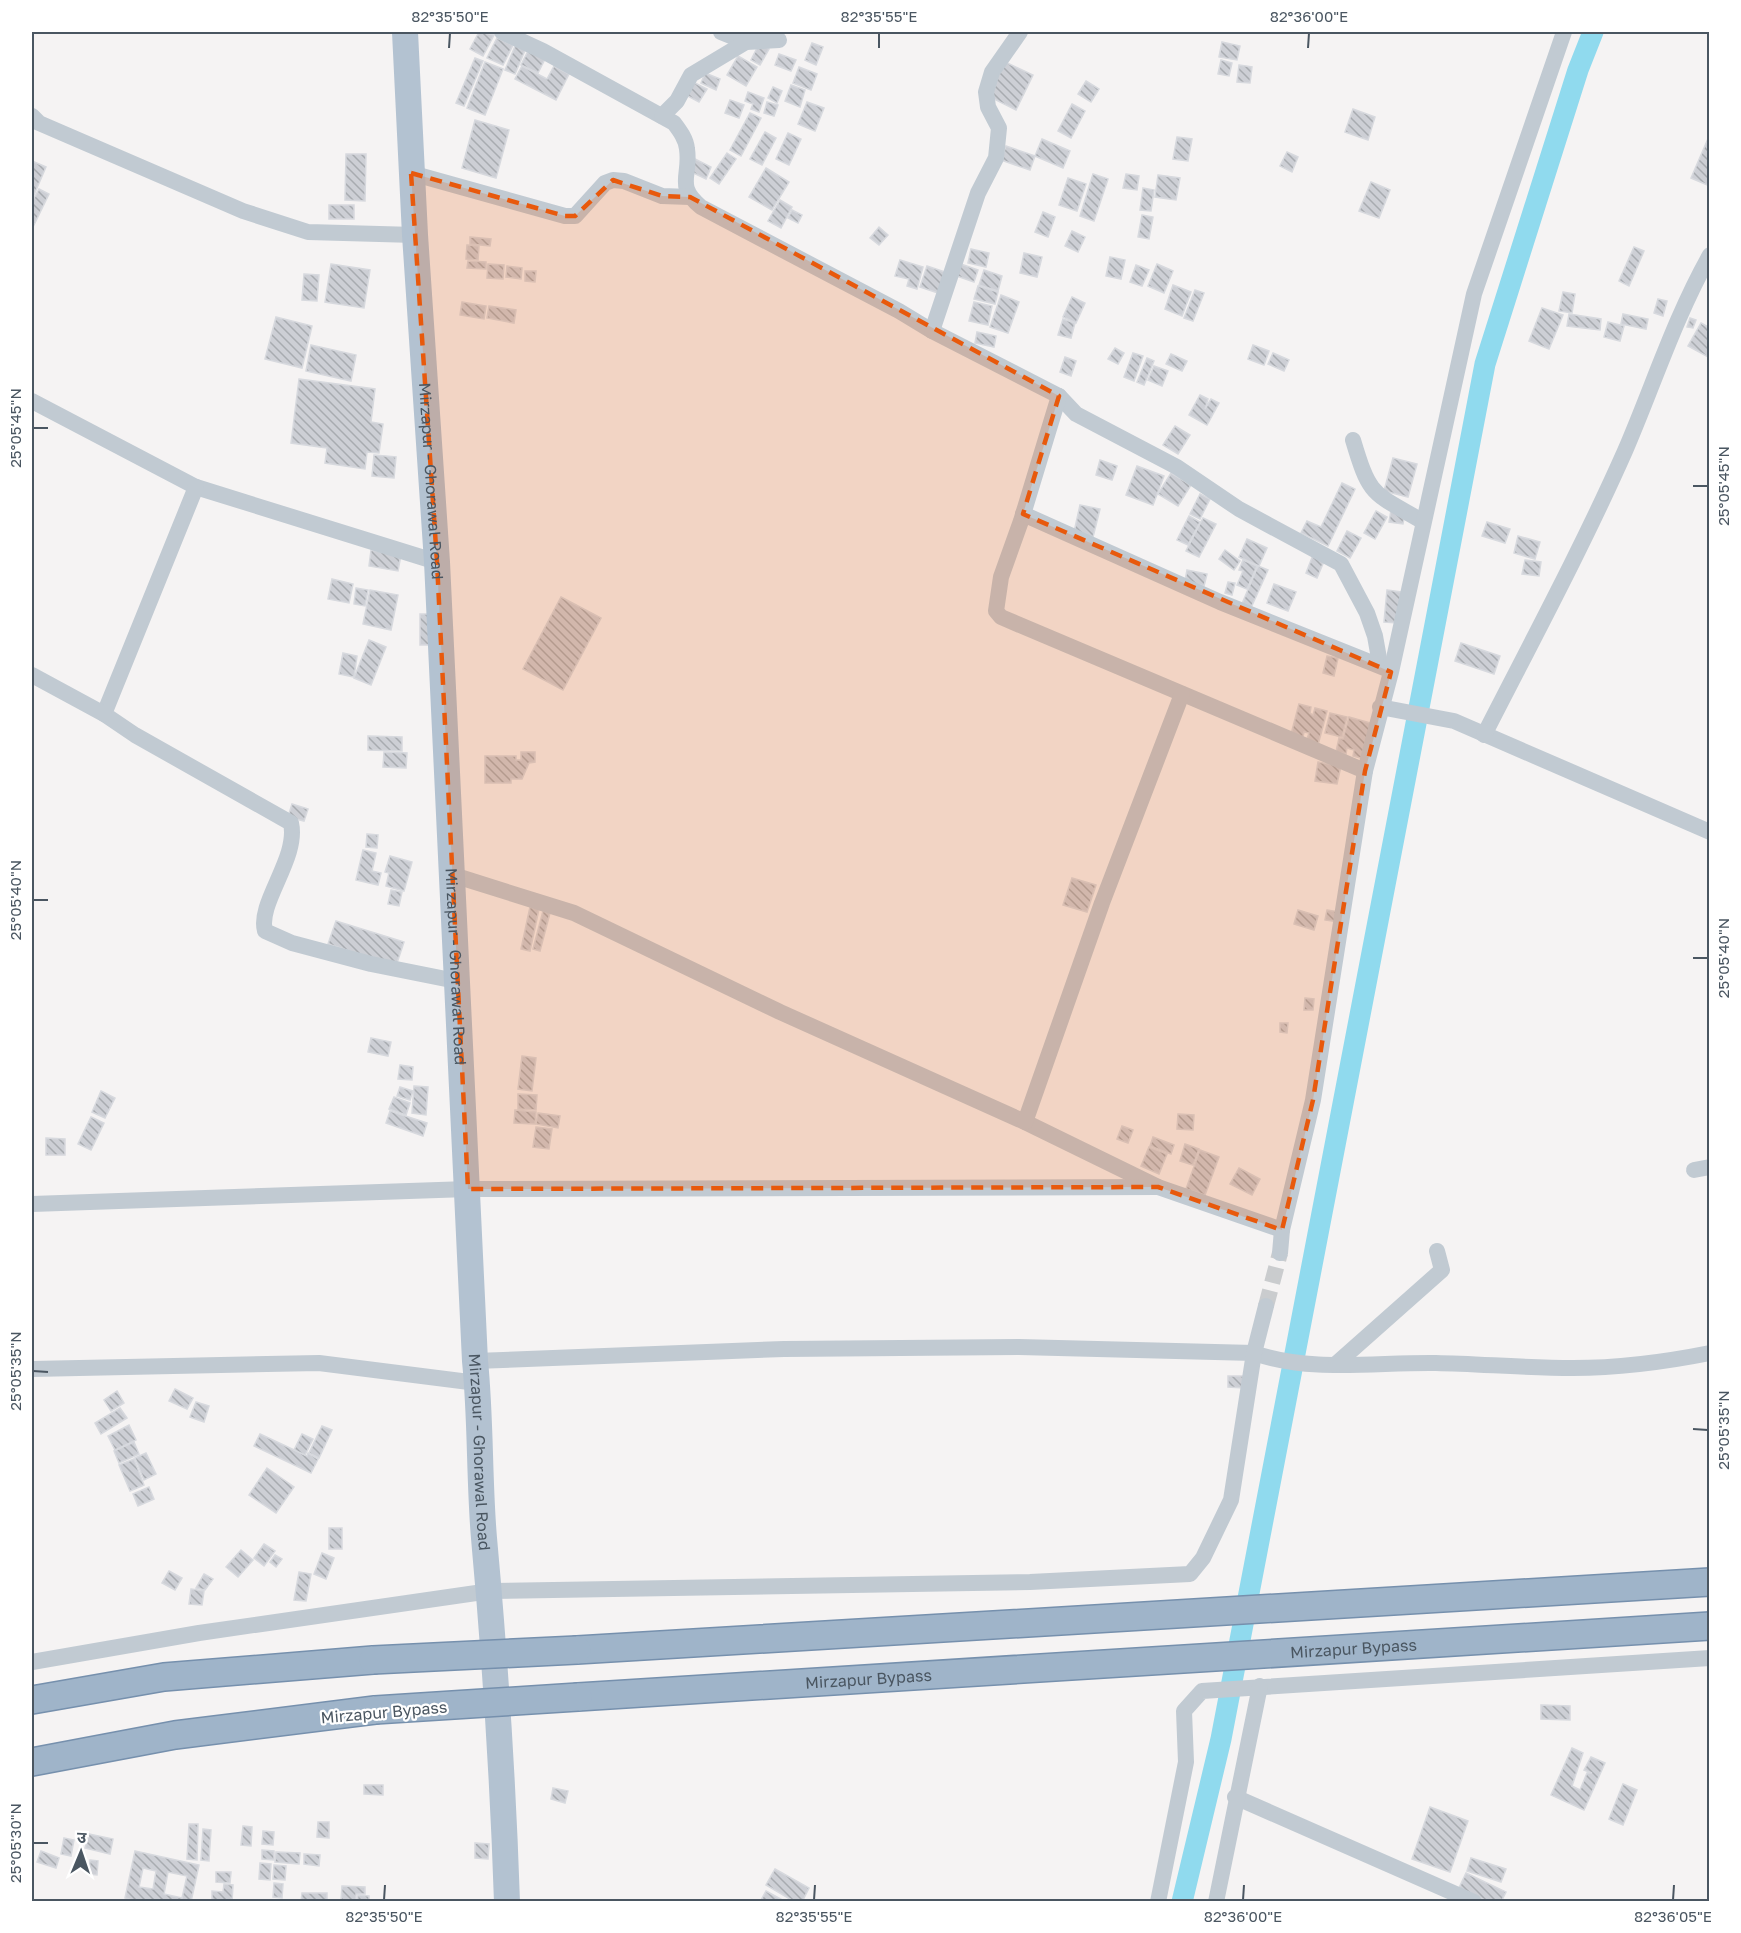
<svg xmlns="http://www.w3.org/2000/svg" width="1741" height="1933" font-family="'Golos Text','Noto Sans Devanagari',sans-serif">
  <defs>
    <pattern id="building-back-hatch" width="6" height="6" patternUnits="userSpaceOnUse" patternTransform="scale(1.5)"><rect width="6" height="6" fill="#cdcfd5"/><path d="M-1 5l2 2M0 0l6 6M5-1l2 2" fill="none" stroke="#a8abb0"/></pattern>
  </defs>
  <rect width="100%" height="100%" fill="#f5f3f3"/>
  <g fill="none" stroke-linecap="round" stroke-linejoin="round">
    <polyline stroke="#90daee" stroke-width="21" points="1182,1902 1221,1739 1485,364 1578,70 1593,32"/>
  </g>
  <g fill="url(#building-back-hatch)" stroke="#d7d9de" stroke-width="1.5" fill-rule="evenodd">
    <polygon points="479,32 494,35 483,56 470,49"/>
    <polygon points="497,38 513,45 503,65 487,58"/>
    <polygon points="1222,42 1240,46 1237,60 1219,57"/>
    <polygon points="812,43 823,47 816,65 805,60"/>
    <polygon points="516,44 526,48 515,74 505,70"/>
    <polygon points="759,44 769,49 760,65 751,60"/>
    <polygon points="528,51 545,59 538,73 521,65"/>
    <polygon points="779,54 796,60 791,71 775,65"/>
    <polygon points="738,56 757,67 746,86 727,75"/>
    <polygon points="475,58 483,61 464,106 456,103"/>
    <polygon points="1221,60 1232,63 1229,76 1218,74"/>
    <polygon points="485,62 503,69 485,115 467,108"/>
    <polygon points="1005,62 1033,75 1016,110 988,96"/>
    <polygon points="1239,65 1252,67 1250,83 1237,82"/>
    <polygon points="522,66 547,79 554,66 569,74 556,100 515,79"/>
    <polygon points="799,67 817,74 811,90 793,83"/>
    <polygon points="705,73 720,79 716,90 701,83"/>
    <polygon points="691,81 707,89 699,102 684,94"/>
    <polygon points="1086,81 1099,89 1091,102 1078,94"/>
    <polygon points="791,85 805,90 800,107 785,101"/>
    <polygon points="773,87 782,91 777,103 768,98"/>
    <polygon points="748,92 764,98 759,112 751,109 753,104 745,101"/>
    <polygon points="730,100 744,105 739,118 725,113"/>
    <polygon points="767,102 778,105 774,116 764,113"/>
    <polygon points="807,102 824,108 815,131 798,124"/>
    <polygon points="1072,104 1085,111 1071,138 1058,131"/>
    <polygon points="1353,109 1375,117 1368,140 1345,132"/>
    <polygon points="750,113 761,118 741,156 730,150"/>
    <polygon points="475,120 509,130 496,178 462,168"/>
    <polygon points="765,132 776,138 762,165 750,159"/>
    <polygon points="788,133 801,139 789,165 776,159"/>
    <polygon points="1710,134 1710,186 1691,178"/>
    <polygon points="1177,137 1192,139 1188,161 1173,159"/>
    <polygon points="1042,139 1070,151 1063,168 1035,156"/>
    <polygon points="1006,146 1035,156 1030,170 1001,160"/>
    <polygon points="1287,152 1298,157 1292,172 1280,166"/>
    <polygon points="727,153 736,159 719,184 710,178"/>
    <polygon points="346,154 366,154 365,201 345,200"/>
    <polygon points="695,159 711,167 706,179 689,171"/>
    <polygon points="32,161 46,167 34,195 32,194"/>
    <polygon points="766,168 789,182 772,210 749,197"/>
    <polygon points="1093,174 1108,179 1094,221 1080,216"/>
    <polygon points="1126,174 1139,176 1137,190 1123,188"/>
    <polygon points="1158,175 1180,178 1176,200 1155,197"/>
    <polygon points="1068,178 1086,184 1077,211 1059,205"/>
    <polygon points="1371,182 1390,190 1379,218 1359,211"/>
    <polygon points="1143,188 1154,190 1151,211 1140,210"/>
    <polygon points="39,189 49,194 32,229 32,202"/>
    <polygon points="780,200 792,207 781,228 768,221"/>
    <rect x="329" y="205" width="25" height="14"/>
    <polygon points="792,210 802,215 798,223 788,218"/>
    <polygon points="1043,212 1055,217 1048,237 1035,232"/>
    <polygon points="1142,215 1153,217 1149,239 1138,237"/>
    <polygon points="879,227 888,235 879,245 870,238"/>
    <polygon points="1072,231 1085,237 1078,252 1065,246"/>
    <polygon points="470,237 491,239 490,246 470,244"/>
    <polygon points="467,245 479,246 478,260 466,259"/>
    <polygon points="1634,247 1644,251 1629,286 1619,281"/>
    <polygon points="971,249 989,253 986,267 968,263"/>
    <polygon points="1024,253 1042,257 1037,277 1020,273"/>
    <polygon points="1110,257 1125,260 1121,279 1106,276"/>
    <polygon points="900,260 923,267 917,289 907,286 909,279 895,276"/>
    <polygon points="468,261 486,262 486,269 467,268"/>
    <polygon points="958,263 978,270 974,282 954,275"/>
    <polygon points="331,264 370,270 364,308 325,302"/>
    <polygon points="488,264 504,265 503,279 487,278"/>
    <polygon points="1157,264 1173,271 1164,293 1148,286"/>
    <polygon points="1136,265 1149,270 1142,286 1130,282"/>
    <polygon points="507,266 522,268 521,279 506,277"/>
    <polygon points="927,266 945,272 938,293 920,287"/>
    <polygon points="984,270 1002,276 998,291 979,285"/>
    <polygon points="525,271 536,271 535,282 525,281"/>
    <polygon points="304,274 319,275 317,301 302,300"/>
    <polygon points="1173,285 1191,292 1182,316 1165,309"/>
    <polygon points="978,286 998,292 995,304 974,299"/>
    <polygon points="1195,290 1204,293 1193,321 1184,318"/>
    <polygon points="1563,292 1575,294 1572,313 1559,311"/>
    <polygon points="1001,295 1019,302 1008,333 990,327"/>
    <polygon points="1072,297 1085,303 1076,323 1063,317"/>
    <polygon points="1658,299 1667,301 1663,316 1654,313"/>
    <polygon points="462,302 486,306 484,319 460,315"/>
    <polygon points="974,302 992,306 988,325 969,321"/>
    <polygon points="489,306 516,310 514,323 487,318"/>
    <polygon points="1542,308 1563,315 1549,349 1529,341"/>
    <polygon points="1569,314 1601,319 1600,330 1567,326"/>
    <polygon points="1623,314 1648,319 1646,329 1621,324"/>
    <polygon points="276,317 312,326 302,368 265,359"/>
    <polygon points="1690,318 1696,320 1693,328 1687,327"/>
    <polygon points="1063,319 1075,323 1071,338 1058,335"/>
    <polygon points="1608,322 1624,326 1620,341 1604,337"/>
    <polygon points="1701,323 1710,328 1710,358 1688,346"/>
    <polygon points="977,332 996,336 994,347 975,343"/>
    <polygon points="311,345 356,355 351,381 306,371"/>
    <polygon points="1253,345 1269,351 1264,365 1248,359"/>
    <polygon points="1115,348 1124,353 1118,364 1108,359"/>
    <polygon points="1133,353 1143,356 1134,381 1124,377"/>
    <polygon points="1273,353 1289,360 1284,371 1268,364"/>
    <polygon points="1171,354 1187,361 1182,371 1166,364"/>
    <polygon points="1065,357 1076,361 1071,376 1060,372"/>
    <polygon points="1147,358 1154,361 1144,385 1137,382"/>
    <polygon points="1154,366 1168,371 1162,386 1148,380"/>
    <polygon points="299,379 375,389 371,422 383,424 379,453 367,452 365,469 325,463 327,448 291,443"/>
    <polygon points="1200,395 1208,399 1205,409 1211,399 1219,403 1207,425 1189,415"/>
    <polygon points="1175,426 1190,435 1178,454 1163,445"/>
    <polygon points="374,455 396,457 394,478 372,476"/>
    <polygon points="1393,458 1417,464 1408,497 1384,491"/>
    <polygon points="1100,460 1117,466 1112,480 1096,475"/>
    <polygon points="1137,466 1164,476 1153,505 1126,495"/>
    <polygon points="1171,473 1191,485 1178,506 1158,494"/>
    <polygon points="1342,483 1355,489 1328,546 1301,533 1307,521 1321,527"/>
    <polygon points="1200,494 1210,499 1200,519 1190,514"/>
    <polygon points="1080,505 1100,509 1093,537 1074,532"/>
    <polygon points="1391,510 1405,512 1403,524 1389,522"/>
    <polygon points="1376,511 1387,517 1375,539 1364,533"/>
    <polygon points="1189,516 1200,522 1188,545 1177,540"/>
    <polygon points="1203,518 1216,524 1199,557 1186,551"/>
    <polygon points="1487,522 1510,529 1505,543 1482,536"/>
    <polygon points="1347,531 1361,538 1350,558 1337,551"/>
    <polygon points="1518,536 1540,542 1535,559 1514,553"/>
    <polygon points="1247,539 1267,548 1259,566 1239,557"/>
    <polygon points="371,550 401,555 398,571 369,566"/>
    <polygon points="1225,550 1240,561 1234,570 1219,559"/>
    <polygon points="1313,555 1325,559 1317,578 1306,573"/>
    <polygon points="1243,560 1257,566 1247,589 1237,585 1243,571 1239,570"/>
    <polygon points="1525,560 1541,562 1539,576 1522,574"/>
    <polygon points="1258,566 1268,570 1250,610 1241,606"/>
    <polygon points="1187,570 1207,574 1204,586 1185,581"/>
    <polygon points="332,579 353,584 349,603 328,599"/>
    <polygon points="1228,582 1235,583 1232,595 1225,593"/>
    <polygon points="1274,584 1296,592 1288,611 1267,603"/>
    <polygon points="356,588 368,590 365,606 354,604"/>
    <polygon points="370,590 398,595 391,630 363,624"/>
    <polygon points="1387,590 1401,592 1398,623 1384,622"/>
    <polygon points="561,597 601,618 563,690 523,669"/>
    <rect x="420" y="614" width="10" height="31"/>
    <polygon points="369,640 386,647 371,685 354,678"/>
    <polygon points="1461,643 1500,656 1494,674 1455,661"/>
    <polygon points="343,653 357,656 354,677 339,674"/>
    <polygon points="1327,656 1338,658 1334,676 1323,673"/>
    <polygon points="1299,704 1311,707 1310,713 1313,715 1315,708 1327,711 1318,745 1306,742 1309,733 1304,732 1302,741 1290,738"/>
    <polygon points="1330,713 1347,717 1342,737 1325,733"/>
    <polygon points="1349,717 1374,724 1364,759 1353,756 1354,750 1347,748 1346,754 1336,752 1339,738 1343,739"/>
    <polygon points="368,736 402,737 402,751 368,750"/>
    <polygon points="384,752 407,753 406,768 383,767"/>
    <polygon points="521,752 535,752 535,762 529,763 522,779 511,779 511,783 485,783 485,756 516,756 516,760 521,760"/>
    <polygon points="1318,762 1341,766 1337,784 1315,781"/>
    <polygon points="292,804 308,809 304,821 288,817"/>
    <polygon points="367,834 378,835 377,848 366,847"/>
    <polygon points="363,850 376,853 372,871 381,873 378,885 356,880"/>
    <polygon points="390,856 412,862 404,891 386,886 389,873 385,872"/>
    <polygon points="1072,878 1096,885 1087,912 1063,905"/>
    <polygon points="391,890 402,892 399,906 388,904"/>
    <polygon points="530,907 539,909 530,951 521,949"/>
    <polygon points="1298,910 1318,916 1314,930 1294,924"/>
    <polygon points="1327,910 1340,912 1338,922 1325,920"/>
    <polygon points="543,911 550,913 540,951 533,949"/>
    <polygon points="336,921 404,942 396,966 328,944"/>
    <polygon points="1305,998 1314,999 1313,1010 1304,1010"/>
    <polygon points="1280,1023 1288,1023 1287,1033 1280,1032"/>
    <polygon points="371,1038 391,1042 388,1056 368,1052"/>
    <polygon points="522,1056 536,1058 532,1091 518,1089"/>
    <polygon points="400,1065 413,1067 412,1080 398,1079"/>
    <polygon points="414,1086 428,1087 426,1115 412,1113"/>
    <polygon points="400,1087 413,1091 410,1100 397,1096"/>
    <polygon points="101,1091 115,1098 105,1118 92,1112"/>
    <polygon points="518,1094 537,1095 536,1110 518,1109"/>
    <polygon points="394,1097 410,1103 406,1115 389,1109"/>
    <polygon points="515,1110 536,1112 535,1124 514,1123"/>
    <polygon points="390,1111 427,1123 423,1136 386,1123"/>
    <polygon points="538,1113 560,1116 558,1128 536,1124"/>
    <polygon points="1178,1114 1194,1115 1193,1130 1177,1129"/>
    <polygon points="91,1117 104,1123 91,1150 78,1144"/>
    <polygon points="1122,1126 1133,1130 1128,1143 1117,1139"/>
    <polygon points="536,1127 552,1129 549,1149 533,1147"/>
    <polygon points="1153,1137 1174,1145 1171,1154 1150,1146"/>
    <polygon points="46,1138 65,1139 65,1155 46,1155"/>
    <polygon points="1185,1144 1199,1149 1193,1165 1180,1161"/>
    <polygon points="1149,1147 1167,1154 1159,1174 1141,1166"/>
    <polygon points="1200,1150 1219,1157 1205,1195 1186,1189"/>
    <polygon points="1239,1168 1260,1179 1252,1195 1230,1184"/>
    <polygon points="1228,1376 1244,1376 1244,1388 1228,1387"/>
    <polygon points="175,1389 193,1398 187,1409 169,1401"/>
    <polygon points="117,1391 124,1403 111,1411 104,1400"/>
    <polygon points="196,1402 209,1406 204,1422 190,1417"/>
    <polygon points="120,1408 127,1418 101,1434 95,1423"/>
    <polygon points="129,1425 136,1440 115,1450 108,1436"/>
    <polygon points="322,1426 332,1430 319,1458 309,1453"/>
    <polygon points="260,1434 307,1456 308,1453 318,1459 311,1473 254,1446"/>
    <polygon points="302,1434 313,1439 305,1455 294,1450"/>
    <polygon points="134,1442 139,1454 119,1463 114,1451"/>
    <polygon points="146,1453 156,1474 144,1480 135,1458"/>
    <polygon points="134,1459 144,1485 130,1491 119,1465"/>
    <polygon points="267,1468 294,1487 276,1513 249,1495"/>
    <polygon points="149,1487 154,1499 138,1506 133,1494"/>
    <rect x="329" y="1528" width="13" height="21"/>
    <polygon points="264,1544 275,1551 264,1566 254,1558"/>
    <polygon points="241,1550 253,1560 238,1577 226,1567"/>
    <polygon points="322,1553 334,1558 326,1579 314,1574"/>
    <polygon points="275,1555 282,1559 276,1567 270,1562"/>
    <polygon points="169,1571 182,1578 175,1590 162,1583"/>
    <polygon points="299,1572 311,1574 306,1601 294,1600"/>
    <polygon points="204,1574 213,1579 205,1590 196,1588"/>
    <polygon points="191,1589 204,1591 202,1605 189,1604"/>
    <polygon points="1541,1705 1570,1706 1570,1720 1541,1719"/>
    <polygon points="1572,1748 1583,1753 1572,1786 1580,1790 1587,1773 1592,1773 1584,1770 1591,1757 1605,1763 1584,1810 1551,1795"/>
    <polygon points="1623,1784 1637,1790 1623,1825 1609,1819"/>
    <polygon points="364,1785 383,1785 383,1795 364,1794"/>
    <polygon points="553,1788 568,1791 565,1803 551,1799"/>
    <polygon points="1430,1807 1468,1821 1450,1872 1412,1859"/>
    <polygon points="318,1822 329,1822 329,1838 317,1837"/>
    <polygon points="189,1824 198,1824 197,1860 187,1859"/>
    <polygon points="243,1826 252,1827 251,1846 241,1845"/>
    <polygon points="203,1829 211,1830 209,1861 201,1860"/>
    <polygon points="263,1831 274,1832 273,1845 262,1844"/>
    <polygon points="89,1834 113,1839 110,1854 85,1848"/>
    <polygon points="64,1838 74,1840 71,1856 61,1854"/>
    <polygon points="475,1843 489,1844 488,1859 475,1858"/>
    <polygon points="262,1850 274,1851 274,1860 262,1859"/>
    <polygon points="41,1851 59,1858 56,1868 37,1862"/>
    <path d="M135 1851 199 1865 191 1902H142L125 1898ZM143 1868 156 1871 153 1889 139 1887ZM168 1872 187 1876 182 1898 164 1894Z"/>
    <polygon points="276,1852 300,1853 299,1864 275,1862"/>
    <polygon points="304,1854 320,1855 319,1866 304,1864"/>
    <polygon points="1471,1858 1506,1869 1501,1882 1467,1871"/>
    <polygon points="90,1860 98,1861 97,1875 89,1874"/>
    <polygon points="260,1863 271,1864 270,1880 259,1879"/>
    <polygon points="274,1865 286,1866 285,1880 273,1879"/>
    <polygon points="775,1869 809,1888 802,1902 795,1902 766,1885"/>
    <polygon points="216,1872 231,1872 230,1883 216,1882"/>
    <polygon points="1466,1873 1506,1892 1501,1902 1489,1902 1459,1888"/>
    <polygon points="274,1883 283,1884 282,1898 273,1897"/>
    <polygon points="224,1884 233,1885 232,1902 201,1902 212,1901 212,1891 223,1892"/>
    <polygon points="342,1886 365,1887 365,1894 356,1894 356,1902 341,1901"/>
    <polygon points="766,1891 786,1902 760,1902"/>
    <polygon points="302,1893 327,1893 327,1902 301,1902"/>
    <polygon points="358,1895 369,1896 369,1902 357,1902"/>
  </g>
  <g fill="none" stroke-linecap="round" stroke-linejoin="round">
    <polyline stroke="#caccce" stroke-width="16" stroke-dasharray="16 8" stroke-linecap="butt" points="1266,1306 1280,1253"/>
    <g stroke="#7690ad" stroke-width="30">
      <g id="trunk">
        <polyline points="577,1650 1710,1582"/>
        <path id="s2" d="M578 1697 1710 1626"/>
        <polyline points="32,1700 164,1677 373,1660"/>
        <polyline points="32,1762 175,1735 375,1710"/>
      </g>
    </g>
    <g stroke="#c1cad2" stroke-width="16">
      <path d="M502 32 543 51 674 123C680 131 686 139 687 149 691 177 675 185 701 207L899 311 932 331 1059 396 1076 414 1177 467 1239 509 1341 564 1367 613 1375 636 1380 664"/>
      <polyline points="721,32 746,42"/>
      <polyline points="32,116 39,123 243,211 308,232 415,235"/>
      <polyline points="662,116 677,101 691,75 746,42 779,40"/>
      <polyline points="411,173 565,216 575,216 605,183 613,180 624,181 662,196 690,197"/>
      <polyline points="932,331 978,193 996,158 999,128 988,107 986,92 992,72 1020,32"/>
      <polyline points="1059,396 1021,521 1001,577 996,611 1001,617 1365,771"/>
      <polyline points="32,401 196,487 437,562"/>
      <path d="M1353 440C1370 497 1372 492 1422 521"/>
      <path d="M196 487 104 714 135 735 291 823C299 858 257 903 265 931L292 943 371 964 456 981"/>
      <polyline points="1023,514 1220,602 1387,669"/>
      <polyline points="32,675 104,714"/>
      <polyline points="1380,707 1454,721 1710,832"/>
      <path d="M1484 735C1532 641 1582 548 1625 451 1653 386 1675 317 1710 255"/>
      <polyline points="453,875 574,913 780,1012 1025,1122 1158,1187 1282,1230"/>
      <polyline points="1025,1122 1102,903 1182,694"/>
      <polyline points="1694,1170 1710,1167"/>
      <polyline points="32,1204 468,1189 1158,1187"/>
      <polyline points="1280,1253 1282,1230 1313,1100 1365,771 1391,672 1474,294 1564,32"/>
      <path d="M475 1361 784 1349 1019 1347 1254 1353C1311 1373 1376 1362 1436 1363 1481 1364 1527 1368 1573 1368 1618 1368 1665 1362 1710 1353"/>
      <polyline points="1336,1364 1442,1270 1437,1251"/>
      <polyline points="32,1369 319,1363 477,1383"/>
      <polyline points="32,1662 199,1633 490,1591 1030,1582 1190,1574 1203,1558 1231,1500 1254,1353 1266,1306"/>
      <polyline points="1235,1797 1474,1902"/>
      <polyline points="1158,1902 1186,1762 1184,1711 1202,1691 1710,1658"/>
      <polyline points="1216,1902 1260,1686"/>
    </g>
    <path stroke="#b3c2d1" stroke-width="26" id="s1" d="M405 32 415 235 437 562 475 1361C481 1420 479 1480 484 1538 495 1659 503 1780 507 1902"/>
    <use href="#trunk" stroke="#9fb4c9" stroke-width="27"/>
    <g stroke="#7690ad" stroke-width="30" stroke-linecap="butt">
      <g id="trunk-bridge">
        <polyline points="373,1660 577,1650"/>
        <polyline points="375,1710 578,1697"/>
      </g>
    </g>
    <use href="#trunk-bridge" stroke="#9fb4c9" stroke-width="27"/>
  </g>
  <path fill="#e8590c" fill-opacity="0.2" stroke="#e8590c" stroke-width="4.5" stroke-dasharray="12 8" stroke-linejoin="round" d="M411 173 565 216H575L613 180 662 196 690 197 1059 396 1023 514 1391 672 1365 771 1313 1100 1282 1230 1158 1187 468 1189 437 562Z"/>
  <path fill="none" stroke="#4a5661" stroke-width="2" d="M449 48 450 33M879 48V33M1308 48 1309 33M33 428H48M1693 486H1708M33 900H48M1693 958H1708M33 1371 48 1372M1693 1429 1708 1430M33 1843H48M384 1900 385 1885M814 1900 815 1885M1243 1900 1244 1885M1673 1900 1674 1885"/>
  <g text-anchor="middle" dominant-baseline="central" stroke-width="4.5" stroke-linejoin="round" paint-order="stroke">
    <g font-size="16" fill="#4a5661" stroke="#fff">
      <text stroke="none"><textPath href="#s1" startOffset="450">Mirzapur - Ghorawal Road</textPath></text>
      <text stroke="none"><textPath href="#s1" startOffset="936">Mirzapur - Ghorawal Road</textPath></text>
      <text stroke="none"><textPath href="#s1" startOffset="1422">Mirzapur - Ghorawal Road</textPath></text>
      <text stroke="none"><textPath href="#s2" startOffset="777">Mirzapur Bypass</textPath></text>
      <text stroke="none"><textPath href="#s2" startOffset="291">Mirzapur Bypass</textPath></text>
      <text transform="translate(384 1712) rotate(-5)">Mirzapur Bypass</text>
    </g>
  </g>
  <rect width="1741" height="1933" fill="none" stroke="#ffffff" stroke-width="66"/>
  <g transform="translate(81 1852) rotate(2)" stroke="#ffffff" stroke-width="4.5" paint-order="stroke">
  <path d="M0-4.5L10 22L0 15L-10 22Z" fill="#4a5661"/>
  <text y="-9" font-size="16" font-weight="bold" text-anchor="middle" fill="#4a5661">उ</text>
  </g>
  <rect x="33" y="33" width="1675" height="1867" fill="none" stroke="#4a5661" stroke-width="2"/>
  <g font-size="15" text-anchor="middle" fill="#4a5661">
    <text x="450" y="22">82°35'50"E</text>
    <text x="879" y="22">82°35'55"E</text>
    <text x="1309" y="22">82°36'00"E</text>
    <text transform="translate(16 428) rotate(-90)" y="5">25°05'45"N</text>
    <text transform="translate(1724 486) rotate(-90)" y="5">25°05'45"N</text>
    <text transform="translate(16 900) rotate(-90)" y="5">25°05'40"N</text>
    <text transform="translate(1724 958) rotate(-90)" y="5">25°05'40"N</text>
    <text transform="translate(16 1371) rotate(-90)" y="5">25°05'35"N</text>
    <text transform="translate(1724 1430) rotate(-90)" y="5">25°05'35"N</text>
    <text transform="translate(16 1843) rotate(-90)" y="5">25°05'30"N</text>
    <text x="384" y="1922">82°35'50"E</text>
    <text x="814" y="1922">82°35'55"E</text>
    <text x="1243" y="1922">82°36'00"E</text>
    <text x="1673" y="1922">82°36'05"E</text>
  </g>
</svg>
